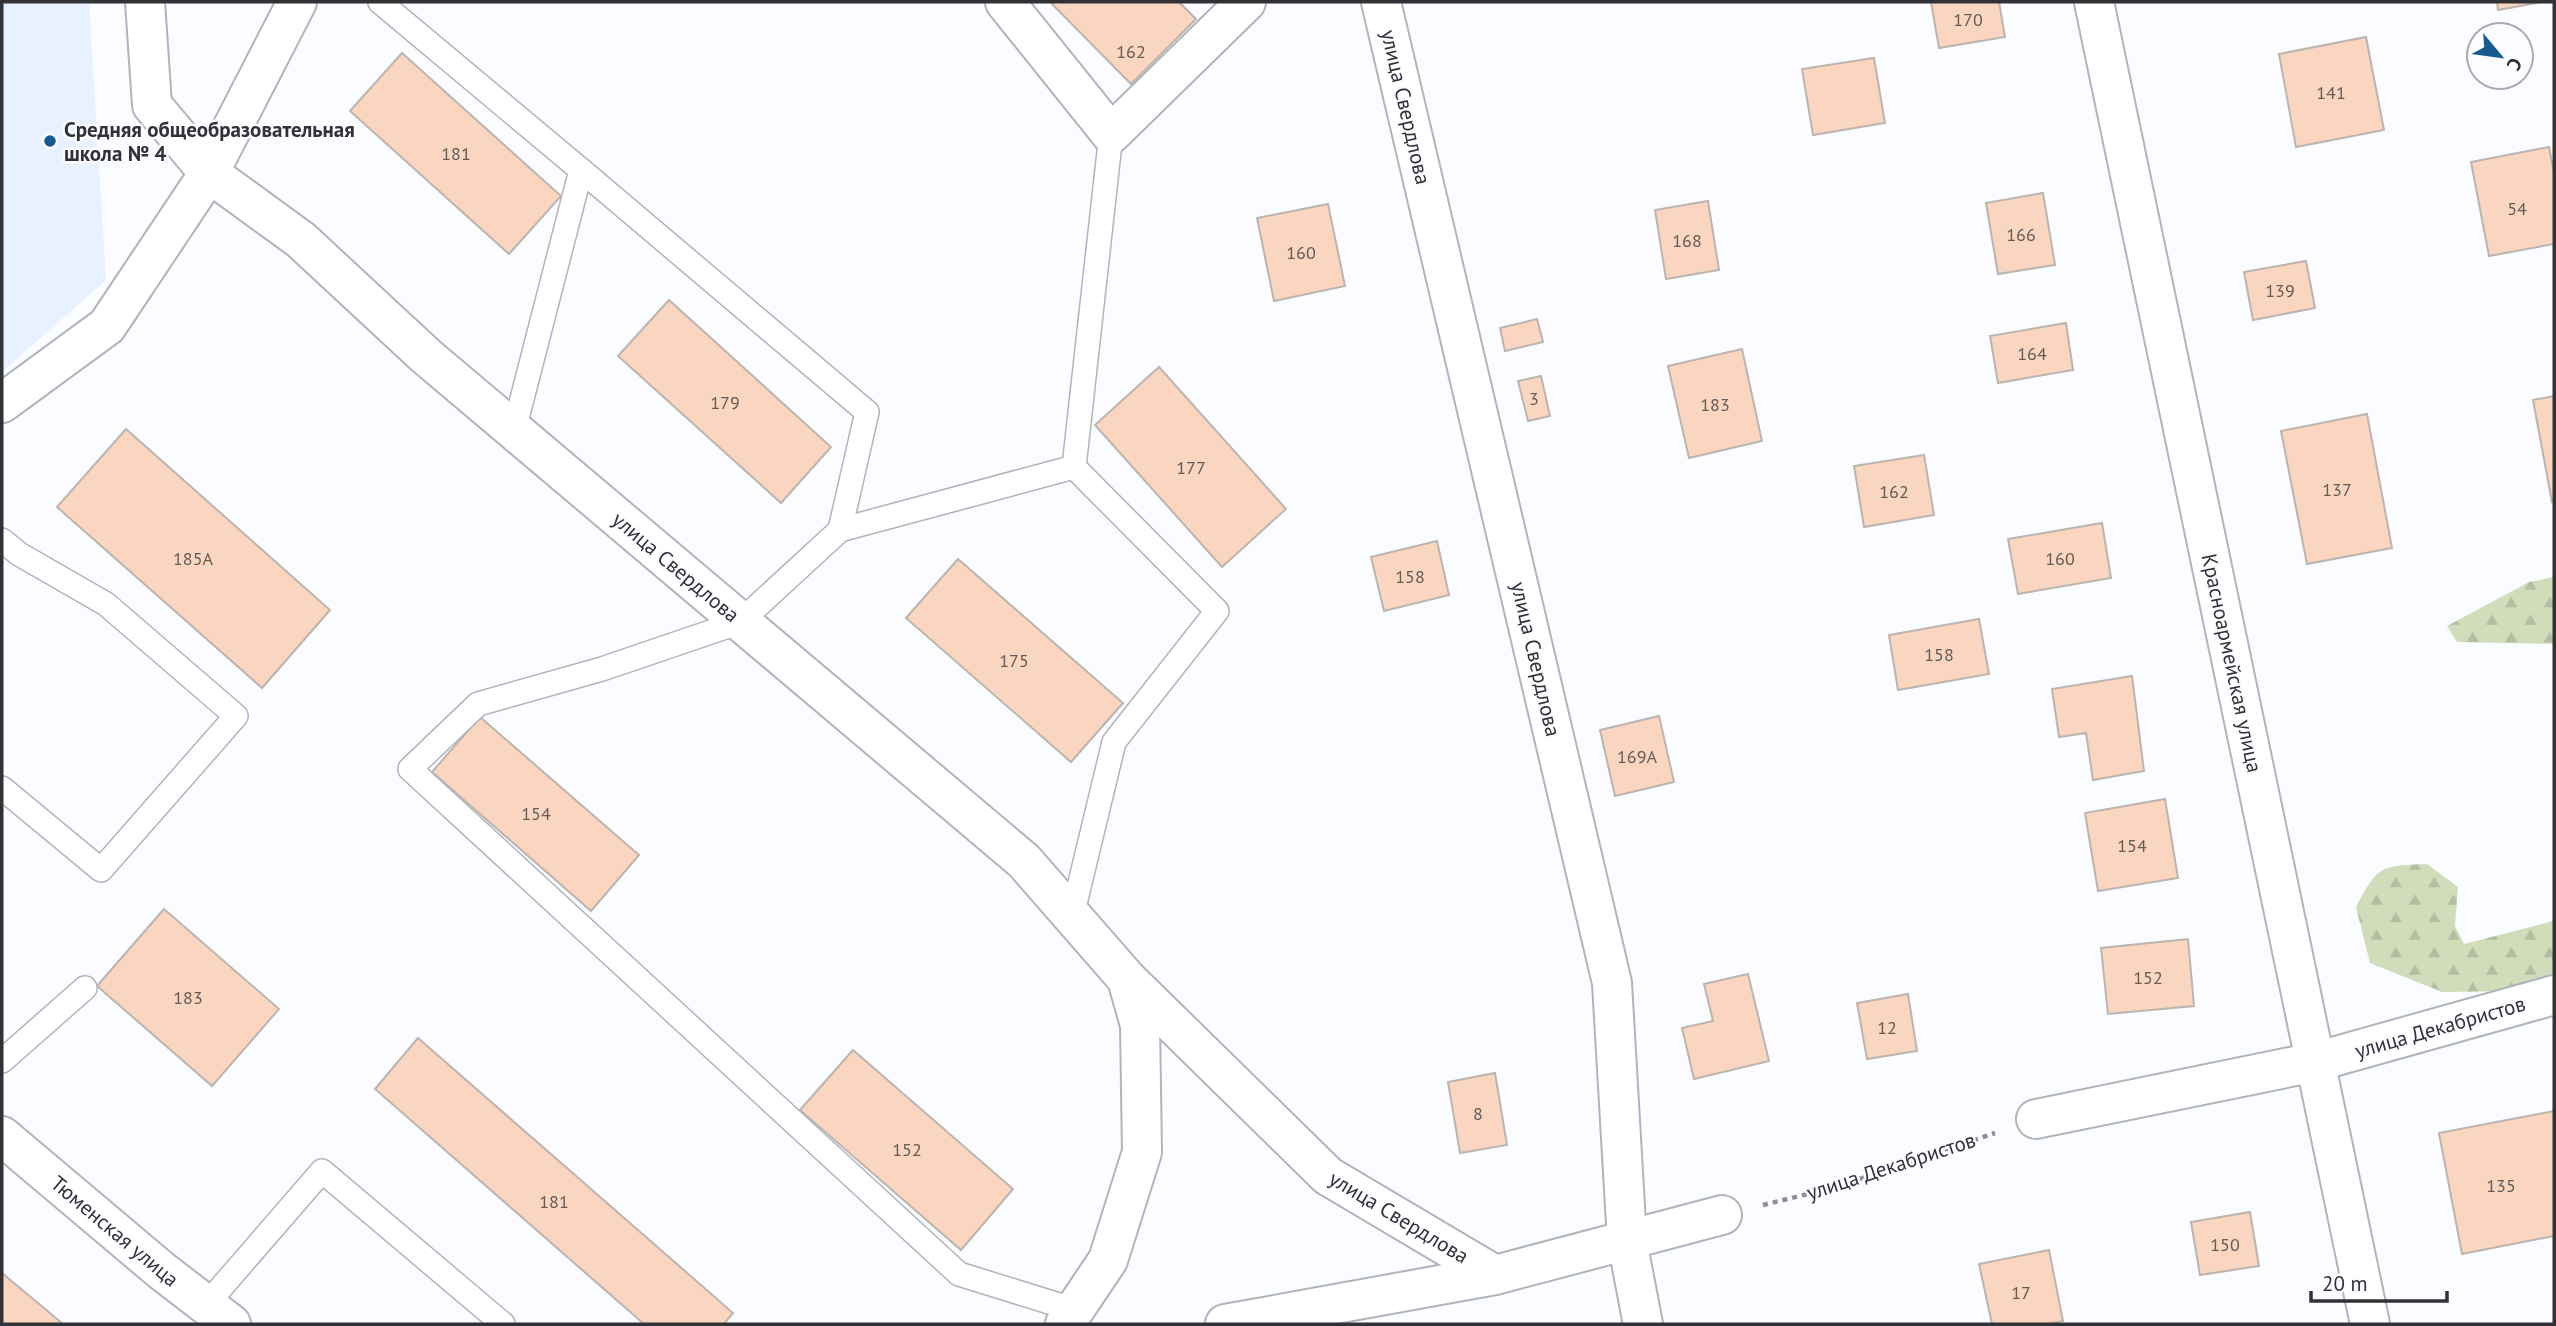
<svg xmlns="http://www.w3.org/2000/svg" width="2556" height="1326" font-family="'PT Sans',sans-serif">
  <defs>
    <pattern id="forest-firs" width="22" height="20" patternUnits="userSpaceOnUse" patternTransform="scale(1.75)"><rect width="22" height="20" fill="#d2dcbb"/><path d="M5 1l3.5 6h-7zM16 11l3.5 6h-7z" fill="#b5bda1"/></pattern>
  </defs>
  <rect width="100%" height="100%" fill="#fafcff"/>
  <polygon fill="#e8f1ff" points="2,2 89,2 106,280 2,372"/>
  <g fill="url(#forest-firs)">
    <polygon points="2554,577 2554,644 2457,642 2447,626 2529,582"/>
    <path d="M2427 864 2458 887 2455 926 2464 944 2554 921V979L2521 991 2442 992 2370 963 2356 907C2379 865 2379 866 2427 864Z"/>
  </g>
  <g fill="#fad6c0" stroke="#bcb4af" stroke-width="2">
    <polygon points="1050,2 1179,2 1196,19 1131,84"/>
    <polygon points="1931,2 1999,2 2005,37 1939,48"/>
    <polygon points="2497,2 2542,2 2498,10"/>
    <polygon points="2366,37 2384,130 2296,147 2279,54"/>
    <polygon points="402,53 561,196 509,254 350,111"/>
    <polygon points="1874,58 1885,123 1813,135 1802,69"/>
    <polygon points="2549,147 2554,173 2554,244 2489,256 2471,162"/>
    <polygon points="2043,193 2055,265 1998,274 1986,203"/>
    <polygon points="1708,201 1719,270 1666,279 1655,210"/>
    <polygon points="1328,204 1345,286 1274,301 1257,218"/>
    <polygon points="2306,261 2315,308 2253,320 2244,272"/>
    <polygon points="669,300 831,447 781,503 618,356"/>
    <polygon points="1537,319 1543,342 1505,351 1500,328"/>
    <polygon points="2066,323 2073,370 1998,383 1990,336"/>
    <polygon points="1742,349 1762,441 1689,458 1668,366"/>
    <polygon points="1159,367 1286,509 1222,567 1095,425"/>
    <polygon points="1541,376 1550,416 1528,421 1518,381"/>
    <polygon points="2554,396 2554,501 2552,502 2533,400"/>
    <polygon points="2367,414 2392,548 2307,564 2281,431"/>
    <polygon points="126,429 330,610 262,688 57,507"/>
    <polygon points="1924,455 1934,515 1864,527 1854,466"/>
    <polygon points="2102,523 2111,578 2018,594 2008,539"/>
    <polygon points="1437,541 1449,595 1384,611 1371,557"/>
    <polygon points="958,559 1123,703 1071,762 906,618"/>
    <polygon points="1979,619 1989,674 1898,690 1889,635"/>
    <polygon points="2132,676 2144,771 2093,780 2086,733 2059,737 2052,689"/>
    <polygon points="1659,716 1674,782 1615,796 1600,730"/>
    <polygon points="480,717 639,855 591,911 432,772"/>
    <polygon points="2165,799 2178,878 2098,891 2085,813"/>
    <polygon points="164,909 279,1009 212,1086 97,986"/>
    <polygon points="2188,939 2194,1006 2108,1014 2101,948"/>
    <polygon points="1748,974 1769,1061 1694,1079 1682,1028 1713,1021 1704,984"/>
    <polygon points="1908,994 1917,1051 1867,1059 1857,1003"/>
    <polygon points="418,1038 733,1313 724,1324 644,1324 375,1089"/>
    <polygon points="853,1050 1013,1189 961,1250 800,1110"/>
    <polygon points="1495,1073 1507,1145 1460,1153 1448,1082"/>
    <polygon points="2554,1111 2554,1236 2462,1254 2439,1133"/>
    <polygon points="2250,1212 2259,1266 2200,1275 2191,1222"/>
    <polygon points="2049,1250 2063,1321 2046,1324 1992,1324 1979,1264"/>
    <polygon points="2,1273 63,1324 2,1324"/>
  </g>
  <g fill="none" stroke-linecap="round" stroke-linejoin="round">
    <g stroke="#b0b5bc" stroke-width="26">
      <g id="lane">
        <polyline points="380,2 581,170 514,430"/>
        <polyline points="581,170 867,412 840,530"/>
        <polyline points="1074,467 1111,134"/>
        <polyline points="2,540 19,554 106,604 236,716 101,870 2,788"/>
        <polyline points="1072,916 1114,742 1217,611 1074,467 840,530 740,622 602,669 478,704 410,769 959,1274 1075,1310"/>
        <polyline points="2,1061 85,988"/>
        <polyline points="206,1305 322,1171 503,1324"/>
      </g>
    </g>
    <g stroke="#b0b5bc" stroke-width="42">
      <g id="street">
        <polyline points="145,2 152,105 209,173 301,240 426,356 1024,861 1127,979 1328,1176 1495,1275"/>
        <polyline points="1005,2 1111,134 1246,2"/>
        <polyline points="1381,2 1612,983 1627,1241 1643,1324"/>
        <polyline points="2,403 107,326 209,173 297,2"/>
        <polyline points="2036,1119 2315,1062 2554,995"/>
        <polyline points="2,1136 162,1271 231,1324"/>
        <polyline points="1065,1324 1108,1260 1142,1152 1140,1025 1127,979"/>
        <polyline points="1225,1324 1495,1275 1722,1215"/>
      </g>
    </g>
    <g stroke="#b0b5bc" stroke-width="42">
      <polyline id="secondary" points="2094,2 2370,1324"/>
    </g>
    <polyline stroke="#8d8f92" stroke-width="4.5" stroke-dasharray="5 5" stroke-linecap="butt" points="1763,1205 1836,1187 1995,1133"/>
    <use href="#lane" stroke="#fff" stroke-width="23"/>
    <use href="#street" stroke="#fff" stroke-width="38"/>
    <use href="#secondary" stroke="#fff" stroke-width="38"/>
  </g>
  <circle fill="#155b90" stroke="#fafcff" stroke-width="2.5" cx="50" cy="141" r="7"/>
  <g text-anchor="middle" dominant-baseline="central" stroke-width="5" stroke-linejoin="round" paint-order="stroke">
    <g font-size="18" fill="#625b58">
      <text x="1968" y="19">170</text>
      <text x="1131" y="51">162</text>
      <text x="2331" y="92">141</text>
      <text x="456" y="153">181</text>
      <text x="2517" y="208">54</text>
      <text x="2021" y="234">166</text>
      <text x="1687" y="240">168</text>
      <text x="1301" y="252">160</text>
      <text x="2280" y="290">139</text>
      <text x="2032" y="353">164</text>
      <text x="1534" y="398">3</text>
      <text x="725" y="402">179</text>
      <text x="1715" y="404">183</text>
      <text x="1191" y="467">177</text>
      <text x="2337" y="489">137</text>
      <text x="1894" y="491">162</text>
      <text x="193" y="558">185А</text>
      <text x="2060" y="558">160</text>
      <text x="1410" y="576">158</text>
      <text x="1939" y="654">158</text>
      <text x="1014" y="660">175</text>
      <text x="1637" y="756">169А</text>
      <text x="536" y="813">154</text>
      <text x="2132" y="845">154</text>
      <text x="2148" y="977">152</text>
      <text x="188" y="997">183</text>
      <text x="1887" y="1027">12</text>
      <text x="1478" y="1113">8</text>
      <text x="907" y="1149">152</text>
      <text x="2501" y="1185">135</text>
      <text x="554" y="1201">181</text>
      <text x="2225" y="1244">150</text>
      <text x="2021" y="1292">17</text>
    </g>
    <g font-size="21" fill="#303235" stroke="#fafcff">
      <text transform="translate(1406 107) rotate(77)">улица Свердлова</text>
      <text transform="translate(676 567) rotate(40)">улица Свердлова</text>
      <text transform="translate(1536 659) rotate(77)">улица Свердлова</text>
      <text transform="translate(2232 663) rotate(78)">Красноармейская улица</text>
      <text transform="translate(2440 1027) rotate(-16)">улица Декабристов</text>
      <text transform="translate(1891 1166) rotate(-18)">улица Декабристов</text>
      <text transform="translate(1399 1217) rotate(31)">улица Свердлова</text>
      <text transform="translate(115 1231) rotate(40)">Тюменская улица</text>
    </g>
    <g font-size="21" font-weight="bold" fill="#303235" stroke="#fafcff" text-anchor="start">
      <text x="64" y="129">Средняя общеобразовательная<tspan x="64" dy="24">школа № 4</tspan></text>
    </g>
  </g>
  <rect width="2556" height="1326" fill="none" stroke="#303235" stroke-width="7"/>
  <g transform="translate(2500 56) rotate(119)"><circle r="33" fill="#fafcff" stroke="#a9abae" stroke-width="2"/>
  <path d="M0-5L12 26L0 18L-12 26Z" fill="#155b90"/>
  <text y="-10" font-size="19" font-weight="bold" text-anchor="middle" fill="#303235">С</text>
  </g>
  <path d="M2311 1291v10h136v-10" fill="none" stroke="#303235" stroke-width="3.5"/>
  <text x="2322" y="1291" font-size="21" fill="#303235" stroke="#fafcff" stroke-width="5" paint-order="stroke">20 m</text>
</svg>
